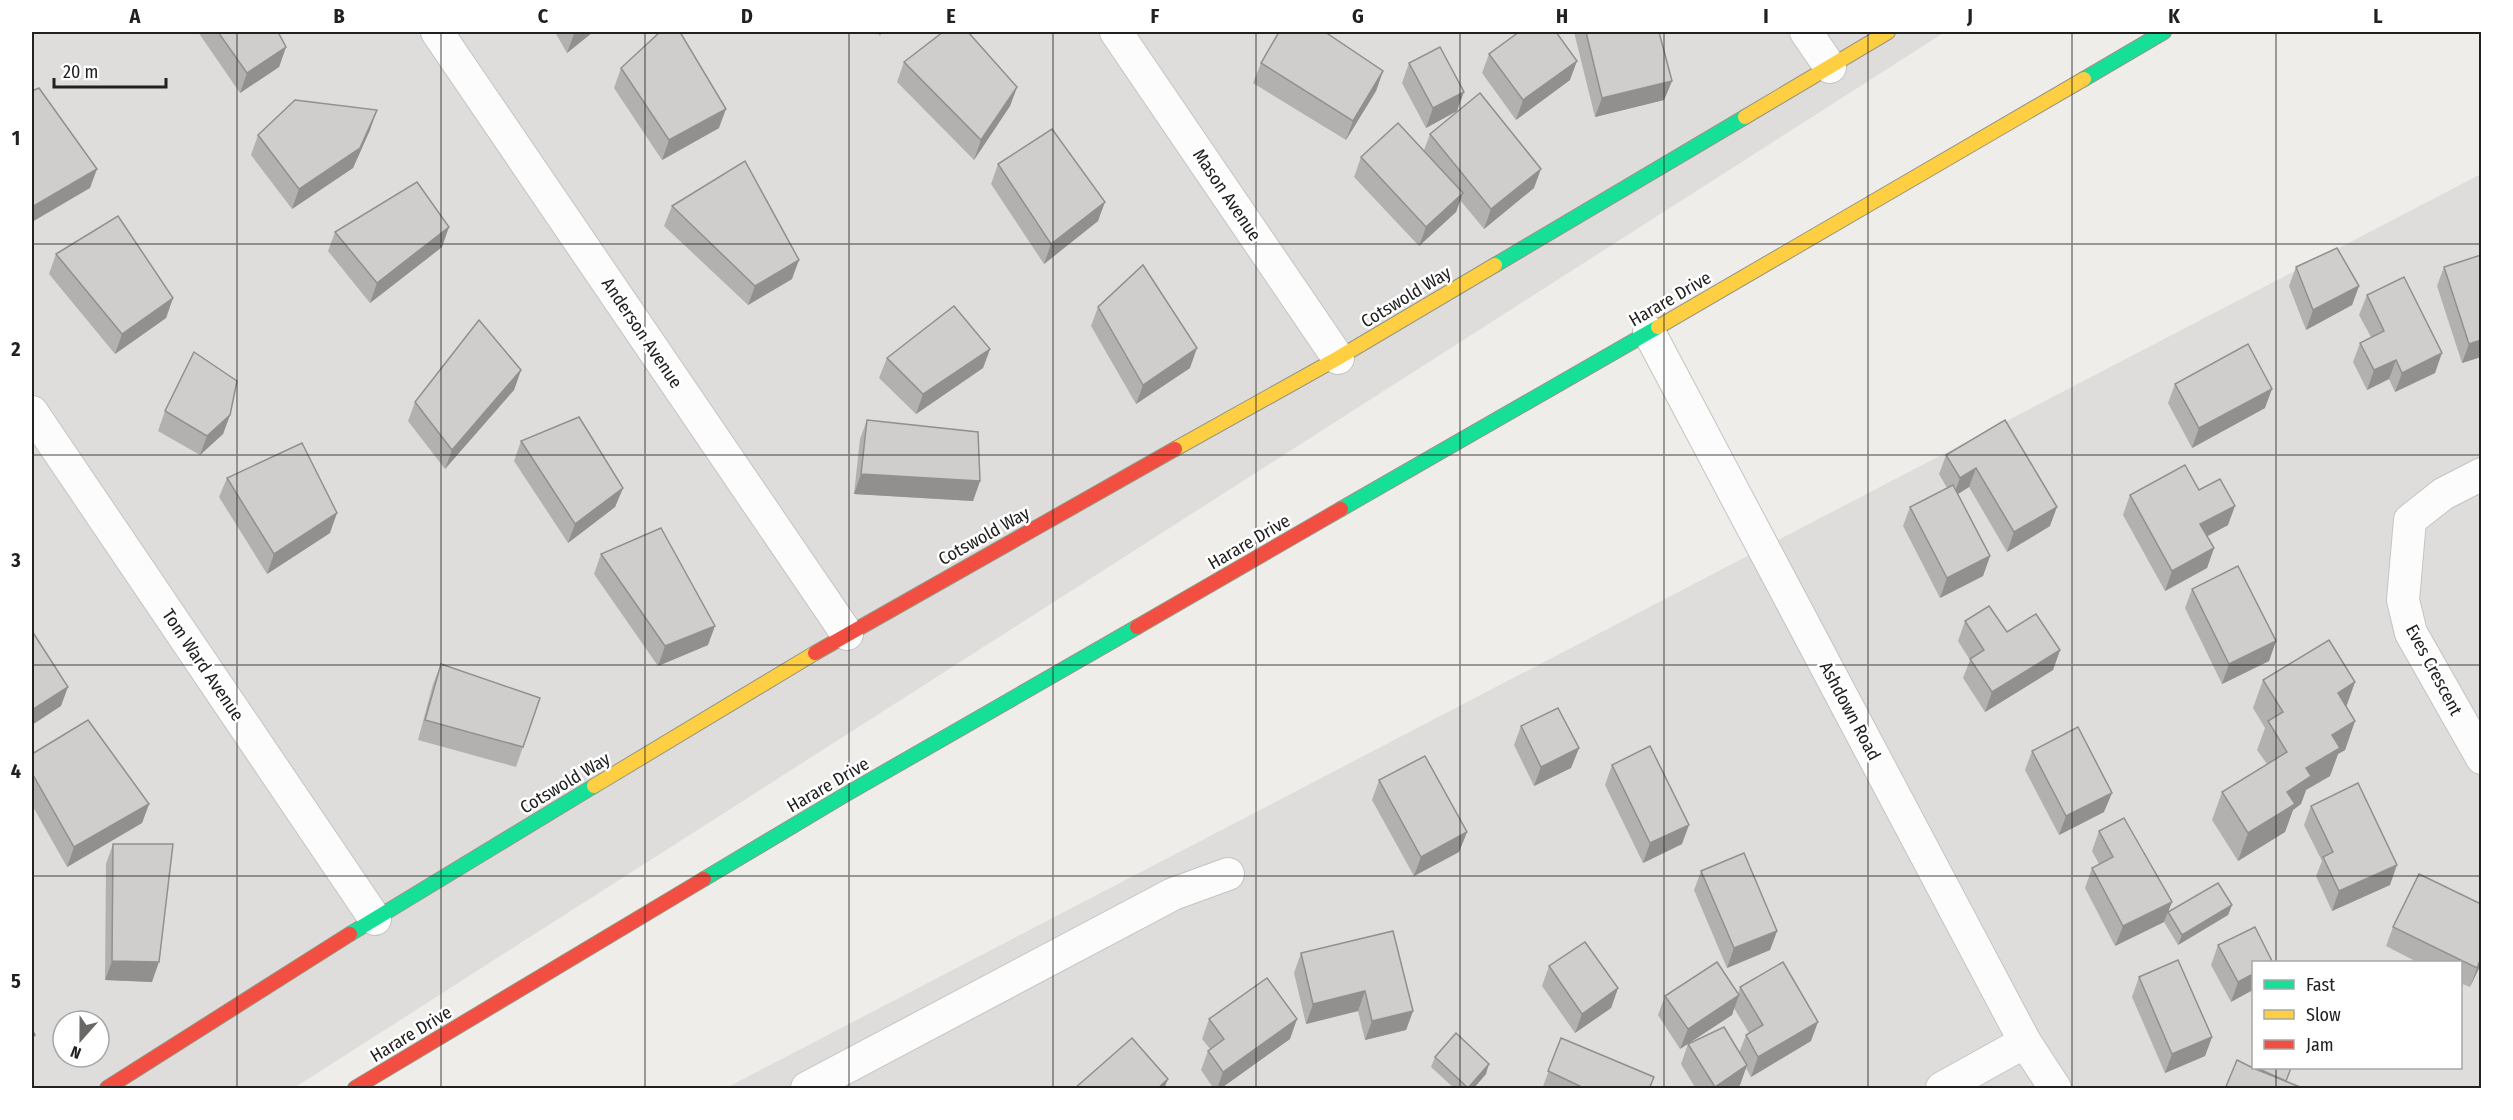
<svg xmlns="http://www.w3.org/2000/svg" width="2513" height="1120" font-family="'Fira Sans Condensed',sans-serif">
  <rect width="100%" height="100%" fill="#efedea"/>
  <g fill="#dedddb" fill-rule="evenodd">
    <path d="M32 32H1945L294 1088H32ZM63 1021H99V1057H63Z"/>
    <path d="M2481 174V1088H726ZM2254 962H2460V1068H2254Z"/>
  </g>
  <g fill="none" stroke-linecap="round" stroke-linejoin="round">
    <g stroke="#c5c4c2" stroke-width="34">
      <g id="street">
        <polyline points="437,32 847,634"/>
        <polyline points="1116,32 1338,358"/>
        <polyline points="1806,32 1830,67"/>
        <polyline points="1649,332 2025,1042 2055,1088"/>
        <polyline points="32,412 375,919"/>
        <polyline points="2482,474 2443,494 2410,520 2403,600 2411,633 2482,758"/>
        <polyline points="807,1088 1173,894 1228,874"/>
        <polyline points="1942,1088 2025,1042"/>
      </g>
    </g>
    <g stroke="#949784" stroke-width="16">
      <g id="fast">
        <polyline points="2084,79 2164,32"/>
        <polyline points="1495,265 1745,117"/>
        <polyline points="1341,509 1658,327"/>
        <polyline points="704,879 843,796 1137,627"/>
        <polyline points="350,934 594,786"/>
      </g>
    </g>
    <g stroke="#949784" stroke-width="16">
      <g id="slow">
        <polyline points="1745,117 1888,32"/>
        <polyline points="1658,327 2084,79"/>
        <polyline points="1175,449 1338,358 1495,265"/>
        <polyline points="594,786 815,653"/>
      </g>
    </g>
    <g stroke="#949784" stroke-width="16">
      <g id="jam">
        <polyline points="1137,627 1341,509"/>
        <polyline points="815,653 1175,449"/>
        <polyline points="107,1088 350,934"/>
        <polyline points="355,1088 704,879"/>
      </g>
    </g>
    <use href="#street" stroke="#fdfcfc" stroke-width="32"/>
    <use href="#fast" stroke="#16e098" stroke-width="14"/>
    <use href="#slow" stroke="#ffcf43" stroke-width="14"/>
    <use href="#jam" stroke="#f24e42" stroke-width="14"/>
  </g>
  <g fill="#b3b1af">
    <polygon points="198,32 278,32 286,47 279,67 240,93"/>
    <polygon points="555,32 593,32 567,53"/>
    <polygon points="876,32 883,32 880,36"/>
    <polygon points="1574,32 1659,32 1672,81 1664,100 1595,117"/>
    <polygon points="1489,54 1570,80 1516,120 1482,73"/>
    <polygon points="904,62 1017,87 1010,106 974,160 897,82"/>
    <polygon points="1261,63 1383,71 1376,91 1346,140 1253,83"/>
    <polygon points="1409,63 1457,111 1426,128 1402,83"/>
    <polygon points="621,68 719,128 662,160 614,88"/>
    <polygon points="370,130 353,168 292,209 251,155 258,135"/>
    <polygon points="1430,134 1534,188 1484,229 1460,200 1456,212 1419,246 1354,177 1361,157 1424,150"/>
    <polygon points="998,164 1098,221 1044,264 991,184"/>
    <polygon points="672,206 792,279 748,305 664,226"/>
    <polygon points="335,232 442,247 370,303 328,251"/>
    <polygon points="56,254 173,298 166,318 115,354 49,274"/>
    <polygon points="2481,255 2481,357 2462,363 2437,286 2444,267"/>
    <polygon points="2296,267 2359,286 2352,305 2306,330 2289,286"/>
    <polygon points="2367,295 2435,373 2395,392 2389,379 2367,390 2353,362 2360,343 2371,337 2359,315"/>
    <polygon points="1098,307 1190,368 1136,404 1091,326"/>
    <polygon points="990,349 983,368 916,414 879,378 887,358"/>
    <polygon points="521,370 514,390 445,469 408,421 415,402"/>
    <polygon points="2175,384 2265,408 2192,448 2168,403"/>
    <polygon points="165,411 230,415 223,434 200,455 158,431"/>
    <polygon points="867,420 980,481 973,501 854,494 860,439"/>
    <polygon points="2005,420 2050,526 2007,552 1969,487 1958,494 1990,556 1983,576 1940,598 1903,526 1910,507 1947,488 1939,474 1946,455"/>
    <polygon points="521,441 623,488 615,507 568,543 514,461"/>
    <polygon points="227,478 330,533 267,574 219,497"/>
    <polygon points="2199,490 2228,525 2207,536 2214,548 2207,568 2165,591 2123,515 2130,495"/>
    <polygon points="601,554 708,645 658,666 594,574"/>
    <polygon points="2192,589 2276,641 2269,661 2222,684 2185,608"/>
    <polygon points="1965,621 2007,632 2060,650 2053,670 1985,712 1963,678 1970,660 1958,641"/>
    <polygon points="441,664 540,698 516,767 418,740 433,684"/>
    <polygon points="2263,680 2355,682 2346,707 2355,721 2345,750 2338,754 2330,776 2306,790 2301,804 2293,810 2285,832 2238,861 2212,820 2222,792 2267,764 2257,750 2265,728 2253,708"/>
    <polygon points="1521,726 1579,748 1571,768 1534,786 1514,745"/>
    <polygon points="2032,751 2104,812 2059,835 2025,770"/>
    <polygon points="32,754 149,804 142,823 67,867 32,805"/>
    <polygon points="1612,765 1682,844 1643,863 1605,785"/>
    <polygon points="1379,780 1467,832 1459,852 1414,876 1372,800"/>
    <polygon points="2311,806 2390,885 2332,911 2316,876 2322,861 2304,825"/>
    <polygon points="2099,831 2172,902 2164,922 2115,946 2085,888 2092,868 2099,864 2092,851"/>
    <polygon points="113,844 152,982 105,980 106,864"/>
    <polygon points="1701,871 1777,931 1770,950 1727,968 1694,890"/>
    <polygon points="2232,905 2228,915 2178,945 2164,922 2168,912"/>
    <polygon points="2393,927 2481,964 2470,987 2460,983 2460,963 2419,963 2386,946"/>
    <polygon points="2218,945 2273,963 2231,1002 2211,965"/>
    <polygon points="1301,953 1413,1011 1406,1030 1365,1040 1358,1011 1306,1024 1294,973"/>
    <polygon points="1549,966 1618,988 1611,1008 1575,1033 1542,986"/>
    <polygon points="2139,977 2212,1037 2205,1056 2165,1073 2132,997"/>
    <polygon points="1740,987 1811,1041 1751,1077 1746,1068 1740,1085 1735,1089 1696,1089 1681,1064 1688,1044 1739,1053 1746,1035 1749,1033 1734,1008 1732,1015 1680,1049 1658,1015 1665,996 1738,994"/>
    <polygon points="1209,1019 1290,1039 1220,1089 1214,1089 1201,1070 1208,1051 1210,1049 1202,1039"/>
    <polygon points="1561,1038 1654,1077 1650,1089 1542,1089"/>
    <polygon points="1435,1057 1486,1074 1473,1089 1455,1089 1431,1067"/>
  </g>
  <g fill="#92908f">
    <polygon points="577,32 593,32 567,53 574,34"/>
    <polygon points="286,47 279,67 240,93 247,73"/>
    <polygon points="1577,61 1570,80 1516,120 1523,100"/>
    <polygon points="1383,71 1376,91 1346,140 1353,121"/>
    <polygon points="1672,81 1664,100 1595,117 1602,98"/>
    <polygon points="1017,87 1010,106 974,160 981,140"/>
    <polygon points="1464,92 1457,111 1426,128 1433,108"/>
    <polygon points="726,109 719,128 662,160 669,140"/>
    <polygon points="377,110 370,130 353,168 292,209 299,189"/>
    <polygon points="97,169 90,188 32,222 32,207"/>
    <polygon points="1541,169 1534,188 1484,229 1491,209"/>
    <polygon points="1463,193 1456,212 1419,246 1426,227"/>
    <polygon points="1105,202 1098,221 1044,264 1051,244"/>
    <polygon points="449,227 442,247 370,303 377,283"/>
    <polygon points="799,260 792,279 748,305 755,286"/>
    <polygon points="2359,286 2352,305 2306,330 2313,310"/>
    <polygon points="173,298 166,318 115,354 122,334"/>
    <polygon points="2481,340 2481,357 2462,363 2469,344"/>
    <polygon points="1197,348 1190,368 1136,404 1143,385"/>
    <polygon points="990,349 983,368 916,414 923,394"/>
    <polygon points="2442,353 2435,373 2395,392 2402,373"/>
    <polygon points="2396,360 2389,379 2367,390 2374,370"/>
    <polygon points="521,370 514,390 445,469 452,450"/>
    <polygon points="2272,389 2265,408 2192,448 2199,428"/>
    <polygon points="230,415 223,434 200,455 207,436"/>
    <polygon points="1976,468 1969,487 1953,497 1960,478"/>
    <polygon points="861,474 980,481 973,501 854,494"/>
    <polygon points="623,488 615,507 568,543 575,524"/>
    <polygon points="2235,506 2228,525 2193,544 2200,524"/>
    <polygon points="2057,507 2050,526 2007,552 2014,532"/>
    <polygon points="337,513 330,533 267,574 274,554"/>
    <polygon points="2214,548 2207,568 2165,591 2172,571"/>
    <polygon points="1990,556 1983,576 1940,598 1947,578"/>
    <polygon points="715,626 708,645 658,666 665,646"/>
    <polygon points="2276,641 2269,661 2222,684 2229,664"/>
    <polygon points="2060,650 2053,670 1985,712 1992,692"/>
    <polygon points="2355,682 2345,710 2338,693"/>
    <polygon points="68,687 61,706 32,725 32,710"/>
    <polygon points="2355,721 2345,750 2338,754 2330,776 2306,790 2301,804 2293,810 2285,832 2238,861 2248,833 2287,792 2332,735"/>
    <polygon points="1579,748 1571,768 1534,786 1541,767"/>
    <polygon points="2112,793 2104,812 2059,835 2066,816"/>
    <polygon points="149,804 142,823 67,867 74,847"/>
    <polygon points="1689,825 1682,844 1643,863 1650,843"/>
    <polygon points="1467,832 1459,852 1414,876 1421,857"/>
    <polygon points="2397,865 2390,885 2332,911 2339,891"/>
    <polygon points="2172,902 2164,922 2115,946 2123,926"/>
    <polygon points="2232,905 2228,915 2178,945 2182,935"/>
    <polygon points="1777,931 1770,950 1727,968 1734,948"/>
    <polygon points="2481,958 2481,964 2470,987 2477,968"/>
    <polygon points="112,961 159,962 152,982 105,980"/>
    <polygon points="2253,974 2253,990 2231,1002 2238,982"/>
    <polygon points="1618,988 1611,1008 1575,1033 1582,1014"/>
    <polygon points="1365,991 1358,1011 1306,1024 1313,1004"/>
    <polygon points="1739,995 1732,1015 1680,1049 1688,1029"/>
    <polygon points="1413,1011 1406,1030 1365,1040 1372,1021"/>
    <polygon points="1297,1019 1290,1039 1220,1089 1217,1089 1223,1072"/>
    <polygon points="1818,1022 1811,1041 1751,1077 1758,1057"/>
    <polygon points="2212,1037 2205,1056 2165,1073 2172,1054"/>
    <polygon points="1489,1064 1486,1074 1473,1089 1468,1089"/>
    <polygon points="1747,1065 1740,1085 1735,1089 1714,1089 1715,1087"/>
    <polygon points="1168,1079 1164,1089 1157,1089"/>
  </g>
  <g fill="#d0cecc" stroke="#92908f" stroke-width="1.5">
    <polygon points="218,32 278,32 286,47 247,73"/>
    <polygon points="660,32 680,32 726,109 669,140 621,68"/>
    <polygon points="943,32 968,32 1017,87 981,140 904,62"/>
    <polygon points="1279,32 1325,32 1383,71 1353,121 1261,63"/>
    <polygon points="1519,32 1556,32 1577,61 1523,100 1489,54"/>
    <polygon points="1586,32 1659,32 1672,81 1602,98"/>
    <polygon points="1440,47 1464,92 1433,108 1409,63"/>
    <polygon points="39,88 97,169 32,207 32,91"/>
    <polygon points="1480,93 1541,169 1491,209 1430,134"/>
    <polygon points="295,100 377,110 360,148 299,189 258,135"/>
    <polygon points="1398,123 1463,193 1426,227 1361,157"/>
    <polygon points="1052,129 1105,202 1051,244 998,164"/>
    <polygon points="745,161 799,260 755,286 672,206"/>
    <polygon points="417,182 449,227 377,283 335,232"/>
    <polygon points="118,216 173,298 122,334 56,254"/>
    <polygon points="2337,248 2359,286 2313,310 2296,267"/>
    <polygon points="2481,255 2481,340 2469,344 2444,267"/>
    <polygon points="1143,265 1197,348 1143,385 1098,307"/>
    <polygon points="2404,277 2442,353 2402,373 2396,360 2374,370 2360,343 2384,331 2367,295"/>
    <polygon points="954,306 990,349 923,394 887,358"/>
    <polygon points="479,320 521,370 452,450 415,402"/>
    <polygon points="2248,344 2272,389 2199,428 2175,384"/>
    <polygon points="194,352 237,381 230,415 207,436 165,411"/>
    <polygon points="579,417 623,488 575,524 521,441"/>
    <polygon points="867,420 978,432 980,481 861,474"/>
    <polygon points="2005,420 2057,507 2014,532 1976,468 1960,478 1946,455"/>
    <polygon points="302,443 337,513 274,554 227,478"/>
    <polygon points="2185,465 2199,490 2220,479 2235,506 2200,524 2214,548 2172,571 2130,495"/>
    <polygon points="1953,485 1990,556 1947,578 1910,507"/>
    <polygon points="661,528 715,626 665,646 601,554"/>
    <polygon points="2238,566 2276,641 2229,664 2192,589"/>
    <polygon points="1989,606 2007,632 2036,614 2060,650 1992,692 1970,659 1984,650 1965,621"/>
    <polygon points="32,631 68,687 32,710"/>
    <polygon points="2329,640 2355,682 2338,693 2355,721 2332,735 2340,748 2306,768 2311,776 2287,792 2295,804 2248,833 2222,792 2287,752 2268,721 2283,712 2263,680"/>
    <polygon points="441,664 540,698 523,747 425,720"/>
    <polygon points="1558,708 1579,748 1541,767 1521,726"/>
    <polygon points="88,720 149,804 74,847 32,773 32,754"/>
    <polygon points="2078,727 2112,793 2066,816 2032,751"/>
    <polygon points="1650,746 1689,825 1650,843 1612,765"/>
    <polygon points="1425,756 1467,832 1421,857 1379,780"/>
    <polygon points="2358,783 2397,865 2339,891 2323,857 2333,852 2311,806"/>
    <polygon points="2124,818 2172,902 2123,926 2092,868 2113,857 2099,831"/>
    <polygon points="113,844 173,844 159,962 112,961"/>
    <polygon points="1744,853 1777,931 1734,948 1701,871"/>
    <polygon points="2419,874 2481,904 2481,958 2477,968 2393,927"/>
    <polygon points="2218,883 2232,905 2182,935 2168,912"/>
    <polygon points="2255,927 2273,963 2253,963 2253,974 2238,982 2218,945"/>
    <polygon points="1393,931 1413,1011 1372,1021 1365,991 1313,1004 1301,953"/>
    <polygon points="1585,942 1618,988 1582,1014 1549,966"/>
    <polygon points="2178,960 2212,1037 2172,1054 2139,977"/>
    <polygon points="1717,962 1739,995 1688,1029 1665,996"/>
    <polygon points="1783,962 1818,1022 1758,1057 1746,1035 1763,1025 1740,987"/>
    <polygon points="1267,978 1297,1019 1223,1072 1208,1051 1224,1039 1209,1019"/>
    <polygon points="1724,1027 1747,1065 1715,1087 1688,1044"/>
    <polygon points="32,1030 35,1035 32,1038"/>
    <polygon points="1456,1033 1489,1064 1468,1088 1435,1057"/>
    <polygon points="1132,1038 1168,1079 1157,1089 1074,1089"/>
    <polygon points="1561,1038 1654,1077 1649,1089 1586,1089 1548,1071"/>
    <polygon points="2237,1060 2253,1068 2305,1089 2225,1089"/>
    <polygon points="2260,1068 2291,1068 2286,1081 2259,1069"/>
  </g>
  <path fill="none" stroke="#212121" stroke-width="1.5" stroke-opacity="0.55" d="M237 32V1088M441 32V1088M645 32V1088M849 32V1088M1053 32V1088M1256 32V1088M1460 32V1088M1664 32V1088M1868 32V1088M2072 32V1088M2276 32V962M32 244H2482M32 455H2482M32 665H2482M32 876H2482M2276 1068V1088"/>
  <g text-anchor="middle" dominant-baseline="central" stroke-width="5" stroke-linejoin="round" paint-order="stroke">
    <g font-size="18" fill="#212121" stroke="#fff">
      <text transform="translate(1227 195) rotate(56)">Mason Avenue</text>
      <text transform="translate(1406 297) rotate(-31)">Cotswold Way</text>
      <text transform="translate(1670 299) rotate(-30)">Harare Drive</text>
      <text transform="translate(642 333) rotate(56)">Anderson Avenue</text>
      <text transform="translate(984 536) rotate(-29)">Cotswold Way</text>
      <text transform="translate(1249 542) rotate(-30)">Harare Drive</text>
      <text transform="translate(203 665) rotate(56)">Tom Ward Avenue</text>
      <text transform="translate(2434 670) rotate(62)">Eves Crescent</text>
      <text transform="translate(1850 711) rotate(62)">Ashdown Road</text>
      <text transform="translate(565 783) rotate(-31)">Cotswold Way</text>
      <text transform="translate(828 785) rotate(-30)">Harare Drive</text>
      <text transform="translate(411 1034) rotate(-31)">Harare Drive</text>
    </g>
  </g>
  <rect width="2513" height="1120" fill="none" stroke="#ffffff" stroke-width="66"/>
  <rect x="2252" y="961" width="210" height="108" fill="#ffffff" stroke="#a6a6a6" stroke-width="1.5"/>
  <rect x="2264" y="980" width="30" height="9" fill="#16e098" stroke="#a6a6a6" stroke-width="1.5"/>
  <text x="2306" y="991" font-size="18" fill="#212121">Fast</text>
  <rect x="2264" y="1010" width="30" height="9" fill="#ffcf43" stroke="#a6a6a6" stroke-width="1.5"/>
  <text x="2306" y="1021" font-size="18" fill="#212121">Slow</text>
  <rect x="2264" y="1040" width="30" height="9" fill="#f24e42" stroke="#a6a6a6" stroke-width="1.5"/>
  <text x="2306" y="1051" font-size="18" fill="#212121">Jam</text>
  <g transform="translate(81 1039) rotate(201)"><circle r="28" fill="#ffffff" stroke="#a6a6a6" stroke-width="1.5"/>
  <path d="M0-4.5L10 22L0 15L-10 22Z" fill="#696867"/>
  <text y="-9" font-size="16" font-weight="bold" text-anchor="middle" fill="#212121">N</text>
  </g>
  <path d="M54 78v9h112v-9" fill="none" stroke="#212121" stroke-width="3"/>
  <text x="63" y="78" font-size="18" fill="#212121" stroke="#ffffff" stroke-width="4.5" paint-order="stroke">20 m</text>
  <rect x="33" y="33" width="2447" height="1054" fill="none" stroke="#212121" stroke-width="2"/>
  <g font-size="20" text-anchor="middle" font-weight="bold" fill="#212121">
    <text x="135" y="23">A</text>
    <text x="339" y="23">B</text>
    <text x="543" y="23">C</text>
    <text x="747" y="23">D</text>
    <text x="951" y="23">E</text>
    <text x="1155" y="23">F</text>
    <text x="1358" y="23">G</text>
    <text x="1562" y="23">H</text>
    <text x="1766" y="23">I</text>
    <text x="1970" y="23">J</text>
    <text x="2174" y="23">K</text>
    <text x="2378" y="23">L</text>
    <text x="16" y="145">1</text>
    <text x="16" y="356">2</text>
    <text x="16" y="567">3</text>
    <text x="16" y="778">4</text>
    <text x="16" y="988">5</text>
  </g>
</svg>
